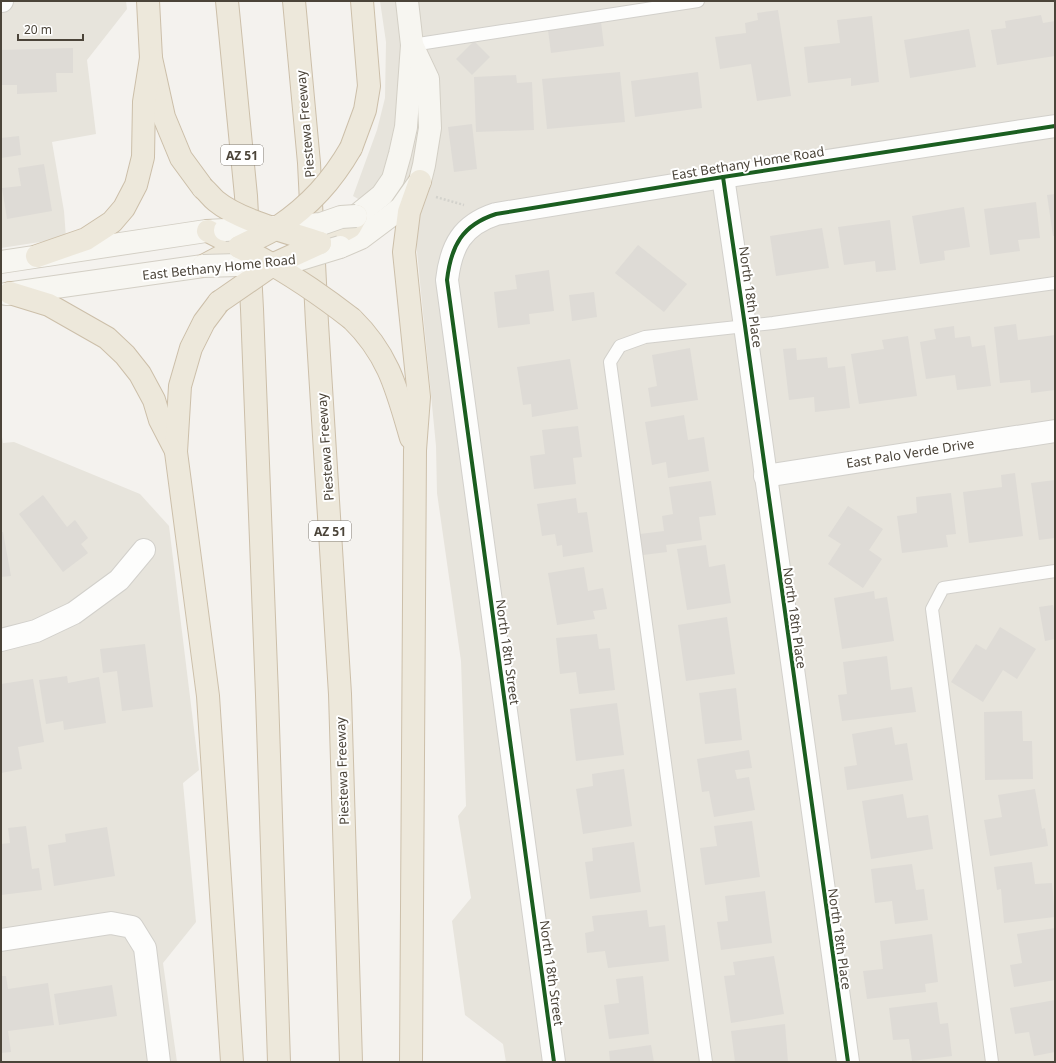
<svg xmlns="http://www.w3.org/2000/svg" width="1056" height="1063" font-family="'Noto Sans',sans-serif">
  <rect width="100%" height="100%" fill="#f4f2ee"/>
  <g fill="#e7e4dc">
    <polygon points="1,1 126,1 127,9 87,60 96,134 52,142 64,211 66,238 1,248"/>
    <polygon points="380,1 1055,1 1055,1062 506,1062 503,1044 465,1015 452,921 471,898 458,816 466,806 461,661 437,493 436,446 415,231 353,196 377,130 385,98 386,42"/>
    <polygon points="1,431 3,443 14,442 140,494 169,526 199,770 183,783 196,922 163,963 177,1062 1,1062"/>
  </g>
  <g fill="#dedbd6">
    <polygon points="778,10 791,96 757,101 751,64 720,69 715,37 746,33 745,23 758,20 757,13"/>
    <polygon points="1041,15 1043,23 1055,21 1055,56 997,65 991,30 1006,28 1005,21"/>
    <polygon points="872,16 879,82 851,86 851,78 808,83 804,47 840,43 837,20"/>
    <polygon points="601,22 604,46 551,53 548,30"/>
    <polygon points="969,29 976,67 910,78 904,40"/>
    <polygon points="474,41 490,57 472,75 456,59"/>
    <polygon points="73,48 73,73 56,73 57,92 17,94 17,85 1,85 1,50"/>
    <polygon points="620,72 625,122 547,129 542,79"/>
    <polygon points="698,72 702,108 635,117 631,81"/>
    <polygon points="516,75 517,83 532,82 534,130 476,132 474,77"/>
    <polygon points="472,124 477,169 454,172 448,127"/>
    <polygon points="19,136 21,155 1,158 1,138"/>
    <polygon points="44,164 52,211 7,219 2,188 21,186 18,168"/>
    <polygon points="1055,194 1055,236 1053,236 1047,195"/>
    <polygon points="1036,202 1040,238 1018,240 1020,251 990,255 984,209"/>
    <polygon points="964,207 970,247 944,251 945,260 920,264 912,216"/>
    <polygon points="890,220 896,270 876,272 875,261 844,265 838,227"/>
    <polygon points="822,228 829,268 776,276 770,236"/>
    <polygon points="638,245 687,284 664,312 615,273"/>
    <polygon points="549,270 554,311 529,314 530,324 498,328 494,292 517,289 515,275"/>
    <polygon points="594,292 597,317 572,321 569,295"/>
    <polygon points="1016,324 1018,340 1055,335 1055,390 1031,393 1030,380 1000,383 994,327"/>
    <polygon points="954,326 955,338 970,336 972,347 985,345 991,386 957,390 955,375 926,379 920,342 936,339 934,329"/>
    <polygon points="908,336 917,396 859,404 851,354 884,349 882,340"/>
    <polygon points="690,348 698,400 651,407 648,388 657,386 652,355"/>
    <polygon points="796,348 797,360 827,357 828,368 845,366 850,408 815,412 814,397 789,400 783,349"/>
    <polygon points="570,359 578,409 532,417 531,404 523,405 517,367"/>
    <polygon points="684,415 688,440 704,437 709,471 668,478 666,462 652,465 645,422"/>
    <polygon points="578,426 582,457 573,458 576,484 534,489 530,456 545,454 542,430"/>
    <polygon points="1015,473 1023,536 969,543 963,492 1002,487 1001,475"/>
    <polygon points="1055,480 1055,538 1039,540 1031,483"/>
    <polygon points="711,481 716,515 699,517 702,540 666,545 667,552 643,555 640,534 664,531 662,516 673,514 669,487"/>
    <polygon points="951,493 956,534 946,535 948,547 902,553 897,516 917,513 916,497"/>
    <polygon points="43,495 67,527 75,520 88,538 81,544 88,553 63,572 19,514"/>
    <polygon points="576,498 578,513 587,512 593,552 563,557 562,545 557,546 555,534 542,536 537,504"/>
    <polygon points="848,506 883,529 869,550 882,559 863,588 828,564 841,544 828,536"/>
    <polygon points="1,532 3,532 11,576 1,577"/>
    <polygon points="706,545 709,567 725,564 731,603 687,610 677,549"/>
    <polygon points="584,567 588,591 603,588 607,609 593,611 595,619 557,625 548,573"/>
    <polygon points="874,591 875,599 887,597 894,641 842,649 834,598"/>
    <polygon points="1053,605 1055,612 1055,639 1045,641 1039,607"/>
    <polygon points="727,617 735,674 686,681 678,625"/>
    <polygon points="1000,627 1036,649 1017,679 1003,670 983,702 951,682 976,644 986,650"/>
    <polygon points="597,634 599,649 610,648 615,690 579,694 576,672 560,674 556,638"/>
    <polygon points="145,644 153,707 122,711 117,671 103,673 100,649"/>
    <polygon points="887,656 891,690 912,687 916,712 842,721 838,695 847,694 843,662"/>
    <polygon points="67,676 68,683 99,677 106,723 64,730 63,721 46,724 39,680"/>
    <polygon points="33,679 44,742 18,747 22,769 1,773 1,684"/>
    <polygon points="736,688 742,740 705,744 699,693"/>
    <polygon points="617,703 624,755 576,761 570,709"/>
    <polygon points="1022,711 1023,741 1032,741 1033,779 985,780 984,712"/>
    <polygon points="892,727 895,745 907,743 913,780 847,790 844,767 857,765 852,734"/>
    <polygon points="749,750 752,768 735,770 737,779 749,777 755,810 714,817 709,791 702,792 697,759"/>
    <polygon points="624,769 632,826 583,834 576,789 593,786 592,774"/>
    <polygon points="1035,789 1042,829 1045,828 1048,846 990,856 984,820 1002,817 998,795"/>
    <polygon points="903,794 907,818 928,815 933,849 871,859 862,801"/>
    <polygon points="752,821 760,877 705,885 700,848 717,846 714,826"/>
    <polygon points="26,826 32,869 39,868 42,890 1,895 1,844 10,843 8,828"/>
    <polygon points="107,827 115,876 54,886 48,845 66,842 65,834"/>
    <polygon points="634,842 641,892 590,899 585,862 593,861 592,848"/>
    <polygon points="1032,862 1035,884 1052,883 1055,917 1004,923 1001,889 997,890 994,867"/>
    <polygon points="912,864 916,890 924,889 928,920 895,924 892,901 875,903 871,869"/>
    <polygon points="765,891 772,943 721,950 717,922 728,921 725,896"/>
    <polygon points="647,910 649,927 665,925 669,961 608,968 605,951 587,953 585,933 594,931 592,916"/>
    <polygon points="1055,928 1055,980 1014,987 1010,965 1022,963 1017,934"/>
    <polygon points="932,934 938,982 925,984 926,992 867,999 863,971 883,969 880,941"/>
    <polygon points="774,956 784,1014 731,1023 724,976 735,975 733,962"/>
    <polygon points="1,976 6,976 8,989 48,983 54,1025 8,1031 11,1052 1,1053"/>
    <polygon points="643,976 649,1034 609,1039 604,1005 619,1003 616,979"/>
    <polygon points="112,985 117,1016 59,1025 54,994"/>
    <polygon points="1055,1000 1055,1052 1034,1056 1029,1032 1015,1034 1010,1008"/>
    <polygon points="937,1002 940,1024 948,1023 952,1056 912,1061 909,1039 893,1040 889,1008"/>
    <polygon points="785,1024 788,1062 735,1062 731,1031"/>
    <polygon points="651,1045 654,1062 610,1062 609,1051"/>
  </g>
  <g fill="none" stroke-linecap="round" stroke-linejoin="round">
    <g stroke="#d2d0cb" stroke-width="14">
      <g id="lane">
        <polyline points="412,45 698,1"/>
        <polyline points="706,1062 610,362 620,346 645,337 773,323 1055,283"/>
        <polyline points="992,1062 932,609 943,588 1055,571"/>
      </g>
    </g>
    <g stroke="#d2d0cb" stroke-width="24">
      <g id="street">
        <polyline points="1,1 2,1"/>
        <polyline points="723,177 745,326 848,1062"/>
        <polyline points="765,476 1055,431"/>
        <polyline points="1,640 36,631 74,613 119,580 144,550"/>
        <polyline points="1,940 111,923 132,927 145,948 159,1062"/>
        <path d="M554 1062 447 280C451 246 462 225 496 214L723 177 1055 126"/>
      </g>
    </g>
    <g stroke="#d3cfc5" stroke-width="24">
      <g id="secondary">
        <polyline points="356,216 382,195 393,179 400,154 406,127 412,45 407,1"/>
        <polyline points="340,247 361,238 401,208 420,181 424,165 430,128 428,79 412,45"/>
        <polyline points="1,262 206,231 225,230"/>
        <polyline points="6,294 203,266"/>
      </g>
    </g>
    <g stroke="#ccbfa9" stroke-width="24">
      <g id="highway">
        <polyline points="148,1 151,58 164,117 181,158 203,188"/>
        <polyline points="227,1 246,196 252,309 267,695 279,1062"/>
        <polyline points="294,1 309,163 317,323 340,694 351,1062"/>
        <polyline points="351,148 365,110 369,86 362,1"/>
        <polyline points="208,231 239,247"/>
        <polyline points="320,243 350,227 356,216"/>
        <polyline points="37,256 86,239 112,222 124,208 136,185 143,157 144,102 151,58"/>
        <polyline points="203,266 239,247"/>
        <polyline points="10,293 49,305 107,338 125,355 140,374 154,400 160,420 175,449"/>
        <polyline points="219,302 204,322 191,348 180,386 176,452 208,696 232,1062"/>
        <path d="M352 319C389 355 397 390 411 438"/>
        <polyline points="411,1062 415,450 419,397 404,252 409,212 420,181"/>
      </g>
    </g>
    <polyline stroke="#d3d2cc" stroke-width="2.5" stroke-dasharray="2 2" stroke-linecap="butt" points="436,197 464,205"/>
    <use href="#lane" stroke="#fdfdfc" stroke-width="12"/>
    <use href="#street" stroke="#fdfdfc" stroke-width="22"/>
    <use href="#secondary" stroke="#f7f6f1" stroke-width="22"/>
    <use href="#highway" stroke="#ede8db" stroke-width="22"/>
    <g stroke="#d3cfc5" stroke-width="24" stroke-linecap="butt">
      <g id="secondary-bridge">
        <polyline points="225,230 321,224 341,217 356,216"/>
        <polyline points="203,266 274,264 294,261 340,247"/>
      </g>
    </g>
    <g stroke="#ccbfa9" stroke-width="24" stroke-linecap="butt">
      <g id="highway-bridge">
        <path d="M203 188C208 192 211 197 216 201 240 221 291 233 320 243"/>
        <path d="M239 247C252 240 266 235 278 227 310 205 332 181 351 148"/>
        <path d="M239 247C281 267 316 291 352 319"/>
        <polyline points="219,302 274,264 320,243"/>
      </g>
    </g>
    <use href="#secondary-bridge" stroke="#f7f6f1" stroke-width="22"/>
    <use href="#highway-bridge" stroke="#ede8db" stroke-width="22"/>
    <g stroke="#fff" stroke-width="6">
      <g id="cycleway">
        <polyline points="723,177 745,326 848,1062"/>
        <path d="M554 1062 447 280C451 246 462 225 496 214L723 177 1055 126"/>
      </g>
    </g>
    <use href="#cycleway" stroke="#1b5e20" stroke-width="4"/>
  </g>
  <g text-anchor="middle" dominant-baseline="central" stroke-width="4" stroke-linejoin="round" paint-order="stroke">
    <g fill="#fff" stroke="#817c74" stroke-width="1">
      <rect x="221" y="145" width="42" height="20" rx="3"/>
      <rect x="309" y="521" width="42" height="20" rx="3"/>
    </g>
    <g font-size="12" font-weight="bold" fill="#4b4439">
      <text x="242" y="155">AZ 51</text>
      <text x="330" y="531">AZ 51</text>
    </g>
    <g font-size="13" fill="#4b4439" stroke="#fff">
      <text transform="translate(305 124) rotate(-95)">Piestewa Freeway</text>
      <text transform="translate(748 163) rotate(-9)">East Bethany Home Road</text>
      <text transform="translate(219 267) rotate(-6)">East Bethany Home Road</text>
      <text transform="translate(751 297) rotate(82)">North 18th Place</text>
      <text transform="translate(325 447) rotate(-94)">Piestewa Freeway</text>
      <text transform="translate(910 453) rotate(-9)">East Palo Verde Drive</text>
      <text transform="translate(795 618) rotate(82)">North 18th Place</text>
      <text transform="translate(508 652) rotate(82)">North 18th Street</text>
      <text transform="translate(342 771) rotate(-92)">Piestewa Freeway</text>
      <text transform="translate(840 939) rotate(82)">North 18th Place</text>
      <text transform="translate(552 973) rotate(82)">North 18th Street</text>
    </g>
  </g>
  <rect width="1056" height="1063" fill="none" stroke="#4b4439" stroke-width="4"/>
  <path d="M18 34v6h65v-6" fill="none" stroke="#4b4439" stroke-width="2"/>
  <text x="24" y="34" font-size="12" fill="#4b4439" stroke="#ffffff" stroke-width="3" paint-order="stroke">20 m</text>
</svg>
